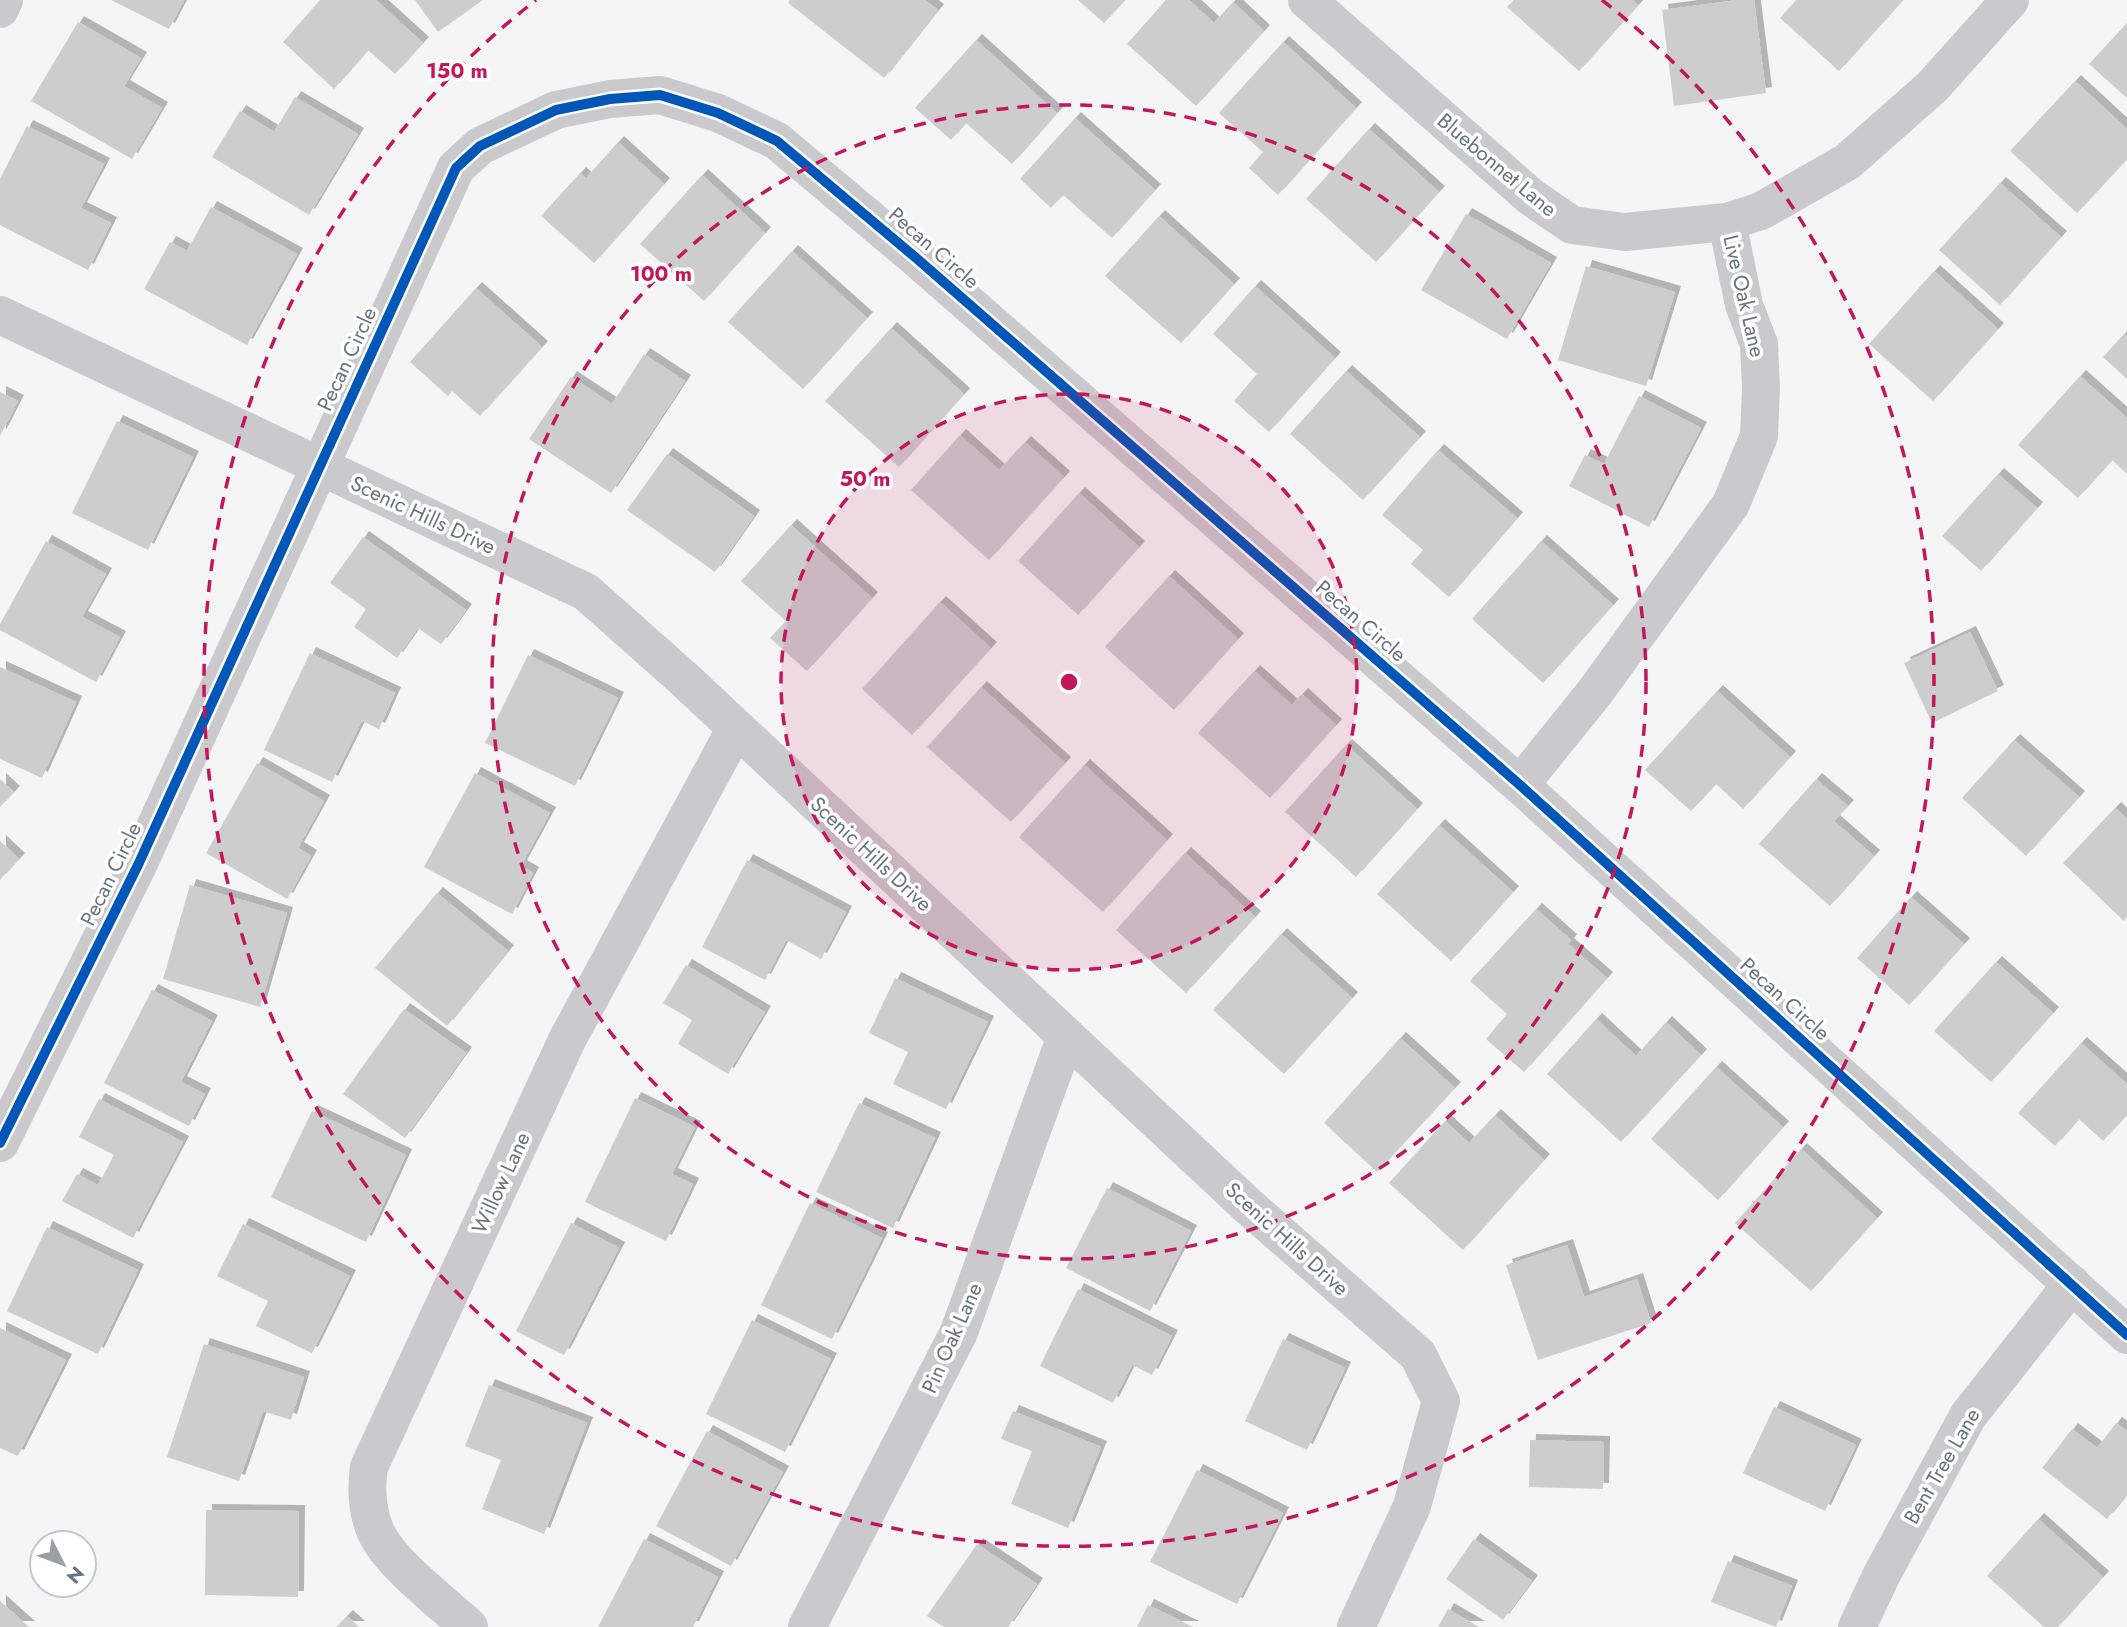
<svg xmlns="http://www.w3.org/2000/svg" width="2127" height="1627" font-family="Jost,sans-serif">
  <defs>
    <filter id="shadow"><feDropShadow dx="6" dy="-6" stdDeviation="0" flood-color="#0004"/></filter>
  </defs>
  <rect width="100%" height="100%" fill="#f5f5f5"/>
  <g fill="#cdcdce" filter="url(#shadow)">
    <polygon points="111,0 184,0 169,29"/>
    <polygon points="320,0 376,0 423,43 395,74 368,50 334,89 283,42"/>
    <polygon points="415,0 483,0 438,32"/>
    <polygon points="790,0 925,0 938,10 884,78 788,3"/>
    <polygon points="1078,0 1125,0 1104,23"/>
    <polygon points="1166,0 1189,0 1214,23 1233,2 1264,31 1196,106 1127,44"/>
    <polygon points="1514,0 1632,0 1638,5 1579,71 1507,7"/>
    <polygon points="1738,0 1754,0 1766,93 1674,106 1662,10"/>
    <polygon points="1796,0 1903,0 1839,71 1780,18"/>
    <polygon points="78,22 141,58 124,86 162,108 132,159 31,101"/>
    <polygon points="2127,23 2127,98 2089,64"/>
    <polygon points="976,40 1057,113 1012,164 966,123 951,140 915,108"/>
    <polygon points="1283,42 1356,108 1278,195 1249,168 1263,152 1219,113"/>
    <polygon points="2075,81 2127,129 2127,159 2077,213 2010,151"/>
    <polygon points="295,97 358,134 309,215 212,157 240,111 274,132"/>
    <polygon points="1075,118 1155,190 1112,238 1063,195 1051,208 1020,179"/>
    <polygon points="27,126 104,164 81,208 111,223 88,270 0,225 0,179"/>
    <polygon points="1369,129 1439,192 1376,262 1306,199"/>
    <polygon points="618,142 664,184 594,263 541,216 580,173 586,178"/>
    <polygon points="702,175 765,233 704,301 640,244"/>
    <polygon points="2000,183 2061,237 2000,305 1939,250"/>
    <polygon points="211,207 297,254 247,345 144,289 170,242 187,251"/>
    <polygon points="1466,214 1551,263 1507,339 1421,290"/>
    <polygon points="1159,216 1234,284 1181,343 1105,276"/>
    <polygon points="792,251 867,318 803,389 728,322"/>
    <polygon points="1586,266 1675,292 1646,386 1558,360"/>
    <polygon points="1934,271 1998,329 1933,401 1869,344"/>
    <polygon points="1255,286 1335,358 1269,432 1234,401 1257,374 1213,334"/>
    <polygon points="476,288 542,347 480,416 452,391 448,396 410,362"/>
    <polygon points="891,328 964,394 899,467 825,401"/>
    <polygon points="2124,334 2127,336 2127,379 2103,357"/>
    <polygon points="644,354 685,381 611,493 529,439 571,377 612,404"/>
    <polygon points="1346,371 1420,437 1363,500 1290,434"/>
    <polygon points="2080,376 2127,418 2127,474 2112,460 2078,498 2018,445"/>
    <polygon points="0,392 18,401 0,436"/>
    <polygon points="1639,396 1701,428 1649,527 1569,486 1585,455 1604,464"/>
    <polygon points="117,421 193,457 148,550 72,513"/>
    <polygon points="960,435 999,470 1025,442 1064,477 989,560 911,490"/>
    <polygon points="1438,450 1517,518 1449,597 1411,564 1423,550 1382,515"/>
    <polygon points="667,454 754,516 715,572 627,510"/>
    <polygon points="1998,474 2037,508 1981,571 1942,536"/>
    <polygon points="1079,493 1139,547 1078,615 1018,561"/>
    <polygon points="791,525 872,598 807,671 770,638 786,621 741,581"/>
    <polygon points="363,537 466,610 441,644 418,628 397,658 354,627 366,609 330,583"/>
    <polygon points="46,541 106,574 82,617 120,637 96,682 0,630 0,624"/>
    <polygon points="1541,541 1613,605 1543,683 1472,619"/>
    <polygon points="1169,576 1238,639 1174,710 1105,647"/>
    <polygon points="940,602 991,648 912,735 862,689"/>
    <polygon points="1970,632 1998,691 1932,723 1904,663"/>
    <polygon points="310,653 395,693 379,729 362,721 332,782 264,750"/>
    <polygon points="528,655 618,698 575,786 485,743"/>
    <polygon points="0,667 76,702 42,778 0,759"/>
    <polygon points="1254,671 1292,705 1302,694 1336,725 1270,798 1198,733"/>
    <polygon points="981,687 1065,763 1011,822 927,747"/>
    <polygon points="1717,691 1790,757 1743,809 1716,784 1691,811 1645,770"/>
    <polygon points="2014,740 2079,797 2026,856 1962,798"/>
    <polygon points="1346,745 1417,809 1356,877 1285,812"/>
    <polygon points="257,763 324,801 298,848 311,856 287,899 206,853"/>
    <polygon points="1084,765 1167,840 1103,912 1019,837"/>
    <polygon points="475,773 550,813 521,866 533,873 512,914 424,867"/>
    <polygon points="0,779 14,792 0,807"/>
    <polygon points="1816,779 1848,806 1834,821 1874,856 1830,906 1759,844"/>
    <polygon points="2115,808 2127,819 2127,917 2124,921 2063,863"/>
    <polygon points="1439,825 1513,892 1451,961 1377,894"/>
    <polygon points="0,841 19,859 0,880"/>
    <polygon points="1185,853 1255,917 1186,993 1116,930"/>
    <polygon points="747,860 846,912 821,959 786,940 765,980 702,947"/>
    <polygon points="190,885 287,913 260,1007 163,979"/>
    <polygon points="437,893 508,951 447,1026 375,968"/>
    <polygon points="1911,897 1964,944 1909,1005 1857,958"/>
    <polygon points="1536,909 1571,940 1568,944 1607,978 1524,1072 1486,1039 1507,1014 1470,981"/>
    <polygon points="1281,934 1352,998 1284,1074 1213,1010"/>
    <polygon points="1996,962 2053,1013 1991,1082 1934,1031"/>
    <polygon points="686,965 765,1012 728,1074 678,1044 692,1020 663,1003"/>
    <polygon points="895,978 988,1022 946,1109 893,1084 908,1052 869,1033"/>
    <polygon points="152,990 212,1021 181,1082 205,1094 189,1126 104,1083"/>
    <polygon points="404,1009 466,1053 405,1138 343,1094"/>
    <polygon points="1596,1019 1636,1056 1666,1022 1701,1055 1621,1142 1547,1074"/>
    <polygon points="1400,1038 1455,1088 1377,1172 1324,1123"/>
    <polygon points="2081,1043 2127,1084 2127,1115 2103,1141 2079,1119 2055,1146 2018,1113"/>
    <polygon points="1716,1067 1783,1127 1718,1200 1651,1139"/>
    <polygon points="635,1098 695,1127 672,1174 693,1184 666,1241 585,1202"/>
    <polygon points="99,1099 183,1142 133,1238 62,1201 77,1174 98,1185 114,1155 79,1137"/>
    <polygon points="859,1103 935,1138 893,1228 816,1192"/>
    <polygon points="312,1111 406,1155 366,1242 271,1197"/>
    <polygon points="1495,1115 1544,1160 1463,1250 1389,1183 1445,1121 1469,1143"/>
    <polygon points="1801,1149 1877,1218 1811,1291 1735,1223"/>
    <polygon points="1107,1188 1191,1231 1150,1311 1066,1268"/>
    <polygon points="810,1203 882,1238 832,1339 761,1305"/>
    <polygon points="571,1223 619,1248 564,1355 516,1331"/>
    <polygon points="243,1224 350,1276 312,1353 256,1326 268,1301 217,1276"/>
    <polygon points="47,1227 138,1270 98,1354 7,1311"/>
    <polygon points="1567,1245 1584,1297 1637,1279 1651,1323 1538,1360 1506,1265"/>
    <polygon points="1078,1289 1172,1336 1152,1375 1132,1365 1113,1403 1040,1366"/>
    <polygon points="752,1320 831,1359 785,1452 706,1414"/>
    <polygon points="0,1328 66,1360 18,1456 0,1448"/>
    <polygon points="1283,1339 1345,1368 1307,1450 1245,1421"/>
    <polygon points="204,1344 304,1377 291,1420 263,1411 239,1481 167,1457"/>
    <polygon points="489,1385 587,1423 544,1534 482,1509 501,1460 465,1446"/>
    <polygon points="1774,1407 1856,1445 1825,1511 1743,1473"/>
    <polygon points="1013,1411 1101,1447 1068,1528 1011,1504 1032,1451 1001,1439"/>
    <polygon points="2116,1423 2127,1431 2127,1494 2107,1519 2042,1468 2072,1429 2097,1448"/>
    <polygon points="707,1431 783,1472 731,1566 656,1526"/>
    <polygon points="1530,1440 1604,1442 1603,1489 1529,1487"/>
    <polygon points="1197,1470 1283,1513 1237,1604 1150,1562"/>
    <polygon points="206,1510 299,1511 298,1597 205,1595"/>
    <polygon points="2038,1519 2103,1577 2058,1627 2044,1627 1987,1576"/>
    <polygon points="644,1539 718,1577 693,1627 598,1627"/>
    <polygon points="1474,1539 1532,1581 1503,1620 1446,1579"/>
    <polygon points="977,1544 1037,1584 1008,1627 944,1627 927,1616"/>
    <polygon points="1728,1561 1792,1586 1776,1627 1711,1602"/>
    <polygon points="0,1601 29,1627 0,1627"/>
    <polygon points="1148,1605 1193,1627 1137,1627"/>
    <polygon points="1448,1609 1479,1627 1438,1627"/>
    <polygon points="347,1616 359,1627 336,1627"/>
  </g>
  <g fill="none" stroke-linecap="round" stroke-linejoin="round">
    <g stroke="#cacacc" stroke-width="38">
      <polyline points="1307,0 1531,197 1572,225 1625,232 1727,222 1761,211 1847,162 1932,87 2010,0"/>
      <polyline points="0,9 4,0"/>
      <polyline points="0,315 586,592 684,679 1247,1205 1418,1355 1441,1401 1412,1506 1356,1627"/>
      <polyline points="1520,785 1595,692 1731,504 1759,436 1761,388 1759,344 1744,305 1727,222"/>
      <polyline points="0,1143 138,865 456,168 480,146 556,110 610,99 660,95 718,113 777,141 915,257 1520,785 2127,1335"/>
      <path d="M469 1627C443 1603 388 1562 375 1530 367 1510 366 1488 369 1467L567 1040 736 728"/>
      <polyline points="807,1627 959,1332 1066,1036"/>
      <polyline points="1857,1627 1882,1574 1968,1416 2072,1284"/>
    </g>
    <g stroke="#fff" stroke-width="15">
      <polyline id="cycleway" points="0,1143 138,865 456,168 480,146 556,110 610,99 660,95 718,113 777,141 915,257 1520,785 2127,1335"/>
    </g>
    <use href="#cycleway" stroke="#0057b8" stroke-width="10"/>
  </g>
  <circle cx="1069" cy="682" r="288" fill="#c2185b" fill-opacity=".12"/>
  <g fill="none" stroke="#c2185b" stroke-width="3.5" stroke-dasharray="12 9">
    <circle cx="1069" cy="682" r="288"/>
    <circle cx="1069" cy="682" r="577"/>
    <path d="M1602 0A865 865 0 1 1 536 0"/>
  </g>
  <g text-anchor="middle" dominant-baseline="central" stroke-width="7" stroke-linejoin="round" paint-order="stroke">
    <g font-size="21" fill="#697281" stroke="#fff">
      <text transform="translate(1497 165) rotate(40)">Bluebonnet Lane</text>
      <text transform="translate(934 248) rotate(41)">Pecan Circle</text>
      <text transform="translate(1744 296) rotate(77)">Live Oak Lane</text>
      <text transform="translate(347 359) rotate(-65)">Pecan Circle</text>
      <text transform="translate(423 515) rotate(25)">Scenic Hills Drive</text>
      <text transform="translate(1361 621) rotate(41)">Pecan Circle</text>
      <text transform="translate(871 854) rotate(43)">Scenic Hills Drive</text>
      <text transform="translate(111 874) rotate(-64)">Pecan Circle</text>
      <text transform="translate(1785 999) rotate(42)">Pecan Circle</text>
      <text transform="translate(501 1183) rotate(-65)">Willow Lane</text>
      <text transform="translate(1287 1239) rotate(42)">Scenic Hills Drive</text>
      <text transform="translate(952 1338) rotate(-66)">Pin Oak Lane</text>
      <text transform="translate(1942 1466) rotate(-60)">Bent Tree Lane</text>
    </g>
  </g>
  <circle cx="1069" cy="682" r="10" fill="#c2185b" stroke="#fff" stroke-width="3.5"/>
  <g font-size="21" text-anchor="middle" font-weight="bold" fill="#c2185b" stroke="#fff" stroke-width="7" stroke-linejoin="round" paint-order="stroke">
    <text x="457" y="78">150 m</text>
    <text x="661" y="281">100 m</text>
    <text x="865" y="486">50 m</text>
  </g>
  <g transform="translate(63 1564) rotate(132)"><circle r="33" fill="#ffffff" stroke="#c3c7cd" stroke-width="2"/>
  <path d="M0-5L12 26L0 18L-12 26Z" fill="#9aa0aa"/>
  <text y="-10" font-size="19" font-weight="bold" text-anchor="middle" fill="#697281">N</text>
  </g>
</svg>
